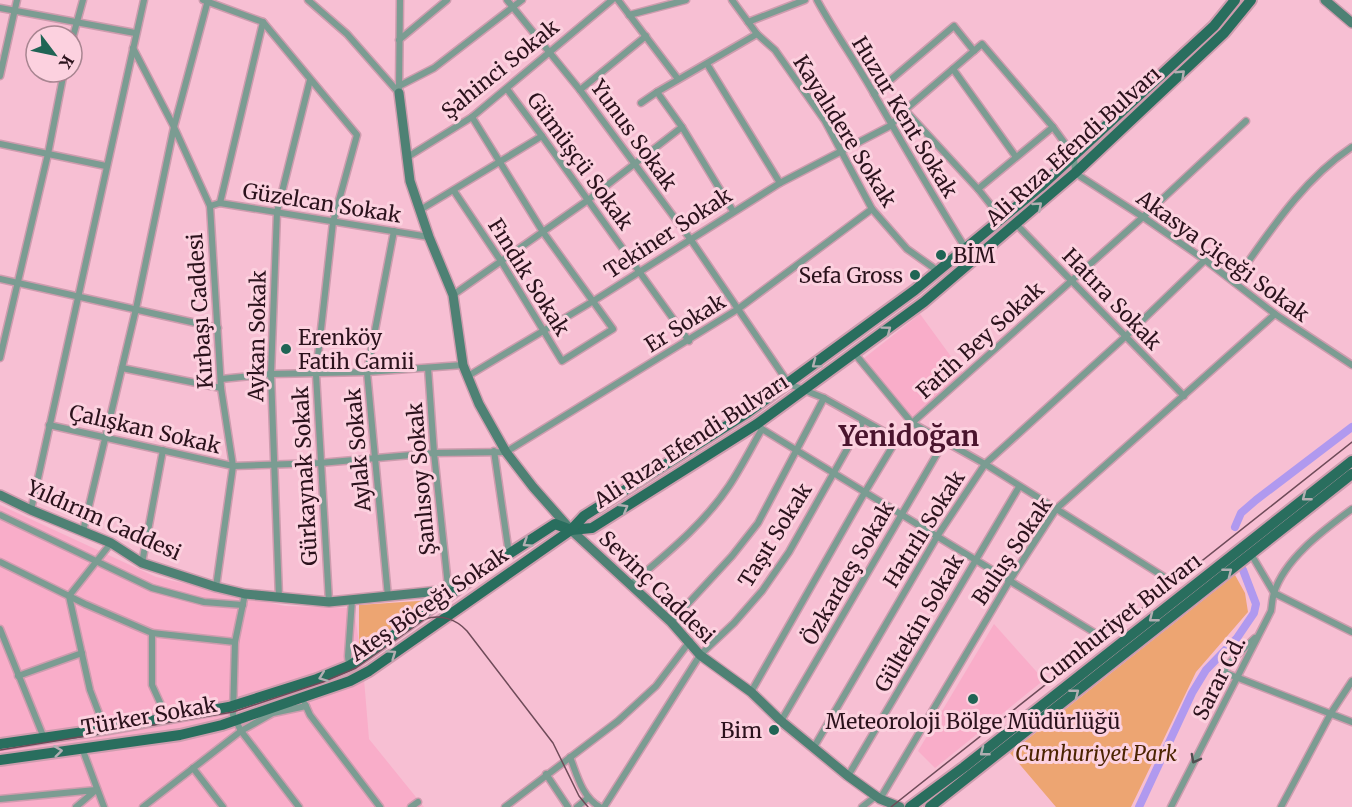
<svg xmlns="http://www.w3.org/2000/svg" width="1352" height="807" font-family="Merriweather,serif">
  <rect width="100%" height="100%" fill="#f7bfd3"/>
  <g fill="#f9adc9">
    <polygon points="920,314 963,373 911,418 863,359"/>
    <polygon points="0,505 156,577 285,606 354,608 364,679 369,739 424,807 0,807"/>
    <polygon points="994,624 1044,680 935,768 918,751"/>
  </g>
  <g fill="#eda572">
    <polygon points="1235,575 1245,593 1248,612 1196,672 1131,807 1056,807 1010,753"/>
    <polygon points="433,600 359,656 359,605"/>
  </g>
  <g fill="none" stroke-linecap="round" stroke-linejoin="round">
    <g stroke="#b099ef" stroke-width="8">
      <polyline points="1235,527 1241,513 1256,500 1352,427"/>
      <polyline points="1139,807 1192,693 1206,670 1237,638 1254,613 1256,604 1243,570"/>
    </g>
    <g stroke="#ce9cae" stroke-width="9">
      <g id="street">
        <polyline points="203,0 263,22 357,135 333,222 316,374 329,602"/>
        <polyline points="308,0 347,34 399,93"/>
        <polyline points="507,0 580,90 691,240 789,384 824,398 897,439"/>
        <polyline points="618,0 678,79"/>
        <polyline points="732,0 757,34 775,50 825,121 872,209 907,249 938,271"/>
        <path d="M817 0C835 33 856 62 874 94 904 146 934 198 966 249"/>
        <polyline points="0,8 135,33"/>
        <polyline points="629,15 686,0"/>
        <polyline points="748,22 805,0"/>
        <polyline points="72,40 83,0"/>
        <polyline points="399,40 447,0"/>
        <polyline points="133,48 174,127 210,206 221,388 233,466 216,587"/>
        <polyline points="707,64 780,183"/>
        <polyline points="953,69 1016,157"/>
        <polyline points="0,76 17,0"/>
        <polyline points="399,86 434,68 522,0"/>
        <polyline points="399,89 400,0"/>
        <polyline points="507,89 542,136 689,341"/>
        <polyline points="580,90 646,36"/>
        <polyline points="657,92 682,127 733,211"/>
        <polyline points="874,94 954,26 974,51"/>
        <polyline points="641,103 657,92 757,34"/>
        <polyline points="905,110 978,189 1002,219"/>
        <polyline points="0,144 106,166"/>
        <polyline points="406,158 472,117 612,0"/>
        <polyline points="978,189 1053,127"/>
        <polyline points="454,191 501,261 562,361 613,329 543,232 472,117"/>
        <polyline points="220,203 263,22"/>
        <polyline points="210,206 220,203 429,237"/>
        <polyline points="420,210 542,136"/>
        <polyline points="1017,225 1184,396"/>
        <polyline points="0,279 218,328"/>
        <path d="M1234 282C1269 233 1301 181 1352 147"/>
        <polyline points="453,295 588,200 682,127"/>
        <polyline points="855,354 912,423 985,464 1166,578"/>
        <polyline points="0,358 48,154 64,72"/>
        <polyline points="122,368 221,388"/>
        <polyline points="428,368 434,453 448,586"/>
        <polyline points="468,376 595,300 780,183 890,126 905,110 982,44 1053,127 1074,156 1075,173 1143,217 1205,260 1275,314 1352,365"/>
        <polyline points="221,379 271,374 367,372 463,365"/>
        <polyline points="757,424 762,429 796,450 1095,633"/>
        <polyline points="49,425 233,466 320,463 434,453 506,452 738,309 872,209"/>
        <polyline points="494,451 509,554"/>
        <polyline points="31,510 144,0"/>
        <polyline points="0,515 152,588 204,602 243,605"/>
        <polyline points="83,531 136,309 174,127 208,0"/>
        <polyline points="1251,554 1274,593 1352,632"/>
        <polyline points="0,562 85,604 152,633 235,642"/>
        <polyline points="142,563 163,450"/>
        <path d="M630 585C665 555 703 525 729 486 741 468 751 448 762 429"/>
        <polyline points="245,594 235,642 233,715 241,731 299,807"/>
        <polyline points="388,597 367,372 394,231"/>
        <polyline points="279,598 271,374 277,212 310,80"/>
        <polyline points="671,622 732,556 758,523 824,398"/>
        <polyline points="0,629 44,738"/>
        <polyline points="152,633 152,685 167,718"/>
        <polyline points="1255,638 1233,659 1223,672 1352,722"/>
        <polyline points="349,666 348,656 352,600"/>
        <polyline points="18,676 82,653"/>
        <polyline points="751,692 865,492 897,439 912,423 1143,217 1246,121"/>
        <polyline points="305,704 310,715 380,807"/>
        <polyline points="781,721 944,442"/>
        <polyline points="105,729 90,690 69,596 111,543"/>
        <polyline points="814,747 938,535 985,464 1125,337 1205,260"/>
        <polyline points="82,748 104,807"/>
        <path d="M570 757C577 775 582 797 600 807"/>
        <polyline points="193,768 223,807"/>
        <polyline points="546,774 568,807"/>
        <polyline points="848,776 1019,487"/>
        <polyline points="0,799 96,790 76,807"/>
        <polyline points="880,799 1010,580 1056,509 1275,314"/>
        <polyline points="143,807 241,731 273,713 306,706"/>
        <polyline points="411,807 418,802"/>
        <polyline points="505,807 618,721 656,686 690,641"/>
        <polyline points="577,807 588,798"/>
        <polyline points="604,807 700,655 734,623 762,591 789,552 863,421"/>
        <polyline points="862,807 876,796"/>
        <path d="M1171 807 1271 611C1272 606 1272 599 1274 593 1285 558 1324 530 1352 509"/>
        <polyline points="1281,807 1331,713 1352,681"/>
      </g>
    </g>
    <g stroke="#ce9cae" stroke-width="12">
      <g id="secondary">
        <polyline points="1325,0 1352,23"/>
        <polyline points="399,93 410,181 429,237 453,295 463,365 479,404 506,452 533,487 571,530 671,622 700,655 751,692 781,721 848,776 880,799 900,807"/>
        <polyline points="0,495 31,510 111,543 142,563 216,587 245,594 329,602 459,589"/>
      </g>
    </g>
    <g stroke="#ce9cae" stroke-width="14">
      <g id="primary">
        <polyline points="0,744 105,729 229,707 317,679 349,666 366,655 484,570 555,524 571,530 592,528 757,424 924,302 1075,173 1224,33 1251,0"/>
        <polyline points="0,760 180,735 222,725 350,681 369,671 571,530 584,516 747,413 915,290 1040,187 1214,26 1235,0"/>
        <polyline points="910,807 964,767 1352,461"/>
        <polyline points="930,807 1352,474"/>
      </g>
    </g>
    <use href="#street" stroke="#7b9c92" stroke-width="6"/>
    <use href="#secondary" stroke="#4e8174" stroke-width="9"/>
    <use href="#primary" stroke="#296e5e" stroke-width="10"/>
    <g stroke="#6f4b59" stroke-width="1.5">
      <path d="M0 750 233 712 323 682 356 668 425 619C441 614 456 619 467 631L553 743 579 796 588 807"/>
      <polyline points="891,807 1352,442"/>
    </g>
  </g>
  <defs><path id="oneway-chevron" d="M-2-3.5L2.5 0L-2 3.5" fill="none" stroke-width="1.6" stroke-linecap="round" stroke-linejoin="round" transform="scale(1.5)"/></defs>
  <g stroke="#b2aeb2">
    <use href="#oneway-chevron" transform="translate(1181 74) rotate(-43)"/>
    <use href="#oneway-chevron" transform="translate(1038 206) rotate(-41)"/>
    <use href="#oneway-chevron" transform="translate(887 330) rotate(-37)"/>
    <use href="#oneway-chevron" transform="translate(816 364) rotate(143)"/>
    <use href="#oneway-chevron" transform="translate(1306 497) rotate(142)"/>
    <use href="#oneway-chevron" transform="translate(624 508) rotate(-31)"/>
    <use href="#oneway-chevron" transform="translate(527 543) rotate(147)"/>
    <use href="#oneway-chevron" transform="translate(1228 572) rotate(-38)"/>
    <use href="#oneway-chevron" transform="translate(1153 618) rotate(142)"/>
    <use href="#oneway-chevron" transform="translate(392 654) rotate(-35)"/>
    <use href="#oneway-chevron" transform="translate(323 677) rotate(159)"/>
    <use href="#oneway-chevron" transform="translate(1075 693) rotate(-38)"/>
    <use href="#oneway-chevron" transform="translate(58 751) rotate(-7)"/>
    <use href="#oneway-chevron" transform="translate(984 752) rotate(142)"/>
  </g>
  <use stroke="#4f5051" href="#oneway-chevron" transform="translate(1195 759) rotate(118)"/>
  <g fill="#206455" stroke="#fcd1df" stroke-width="2">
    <circle cx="941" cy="255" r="6"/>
    <circle cx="915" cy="275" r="6"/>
    <circle cx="286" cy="349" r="6"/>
    <circle cx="973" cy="699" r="6"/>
    <circle cx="774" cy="730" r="6"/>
  </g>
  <g text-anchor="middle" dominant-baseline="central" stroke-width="6" stroke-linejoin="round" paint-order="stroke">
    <g font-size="21" fill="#2b121c" stroke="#fcd1df">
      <text transform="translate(500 69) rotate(-39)">Şahinci Sokak</text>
      <text transform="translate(905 117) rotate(59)">Huzur Kent Sokak</text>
      <text transform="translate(845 131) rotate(58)">Kayalıdere Sokak</text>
      <text transform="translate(634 135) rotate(54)">Yunus Sokak</text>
      <text transform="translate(1073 146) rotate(-42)">Ali Rıza Efendi Bulvarı</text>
      <text transform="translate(580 161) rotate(54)">Gümüşçü Sokak</text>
      <text transform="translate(322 203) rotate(9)">Güzelcan Sokak</text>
      <text transform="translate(668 233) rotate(-33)">Tekiner Sokak</text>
      <text transform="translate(1223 256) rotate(36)">Akasya Çiçeği Sokak</text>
      <text transform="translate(529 277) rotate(58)">Fındık Sokak</text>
      <text transform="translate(1112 299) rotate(46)">Hatıra Sokak</text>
      <text transform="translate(200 311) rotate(-94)">Kırbaşı Caddesi</text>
      <text transform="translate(685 323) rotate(-32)">Er Sokak</text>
      <text transform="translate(257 336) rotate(-89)">Aykan Sokak</text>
      <text transform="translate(980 340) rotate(-42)">Fatih Bey Sokak</text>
      <text transform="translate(145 429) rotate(13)">Çalışkan Sokak</text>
      <text transform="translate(691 441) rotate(-33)">Ali Rıza Efendi Bulvarı</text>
      <text transform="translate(358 450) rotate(-95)">Aylak Sokak</text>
      <text transform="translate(305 476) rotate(-93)">Gürkaynak Sokak</text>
      <text transform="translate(421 479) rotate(-95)">Şanlısoy Sokak</text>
      <text transform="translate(104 520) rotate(24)">Yıldırım Caddesi</text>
      <text transform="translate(924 529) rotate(-58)">Hatırlı Sokak</text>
      <text transform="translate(775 535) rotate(-58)">Taşıt Sokak</text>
      <text transform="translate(1012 551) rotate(-56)">Buluş Sokak</text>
      <text transform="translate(848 573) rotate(-60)">Özkardeş Sokak</text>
      <text transform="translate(657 587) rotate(44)">Sevinç Caddesi</text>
      <text transform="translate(429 604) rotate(-34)">Ateş Böceği Sokak</text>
      <text transform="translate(1120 619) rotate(-38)">Cumhuriyet Bulvarı</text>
      <text transform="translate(919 623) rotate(-60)">Gültekin Sokak</text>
      <text transform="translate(1219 678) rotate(-63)">Sarar Cd.</text>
      <text transform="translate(149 716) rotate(-10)">Türker Sokak</text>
    </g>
    <g font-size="21" fill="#2b121c" stroke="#fcd1df" text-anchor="start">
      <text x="953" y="255">BİM</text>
      <text x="903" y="275" text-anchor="end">Sefa Gross</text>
      <text x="298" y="337">Erenköy<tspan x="298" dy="24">Fatih Camii</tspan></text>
      <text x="973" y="721" text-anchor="middle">Meteoroloji Bölge Müdürlüğü</text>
      <text x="762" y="730" text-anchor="end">Bim</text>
    </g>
    <g font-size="21" font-style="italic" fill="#4b2401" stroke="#fcd1df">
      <text x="1096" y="753">Cumhuriyet Park</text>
    </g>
    <g font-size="27" font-weight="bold" fill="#4a142d" stroke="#fcd1df">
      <text x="909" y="436">Yenidoğan</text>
    </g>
  </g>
  <g transform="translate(54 54) rotate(122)"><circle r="28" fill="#fcd1df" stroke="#a88591" stroke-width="1.5"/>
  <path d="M0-4.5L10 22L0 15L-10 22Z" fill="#206455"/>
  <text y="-9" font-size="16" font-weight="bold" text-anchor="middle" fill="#2b121c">K</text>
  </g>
</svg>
